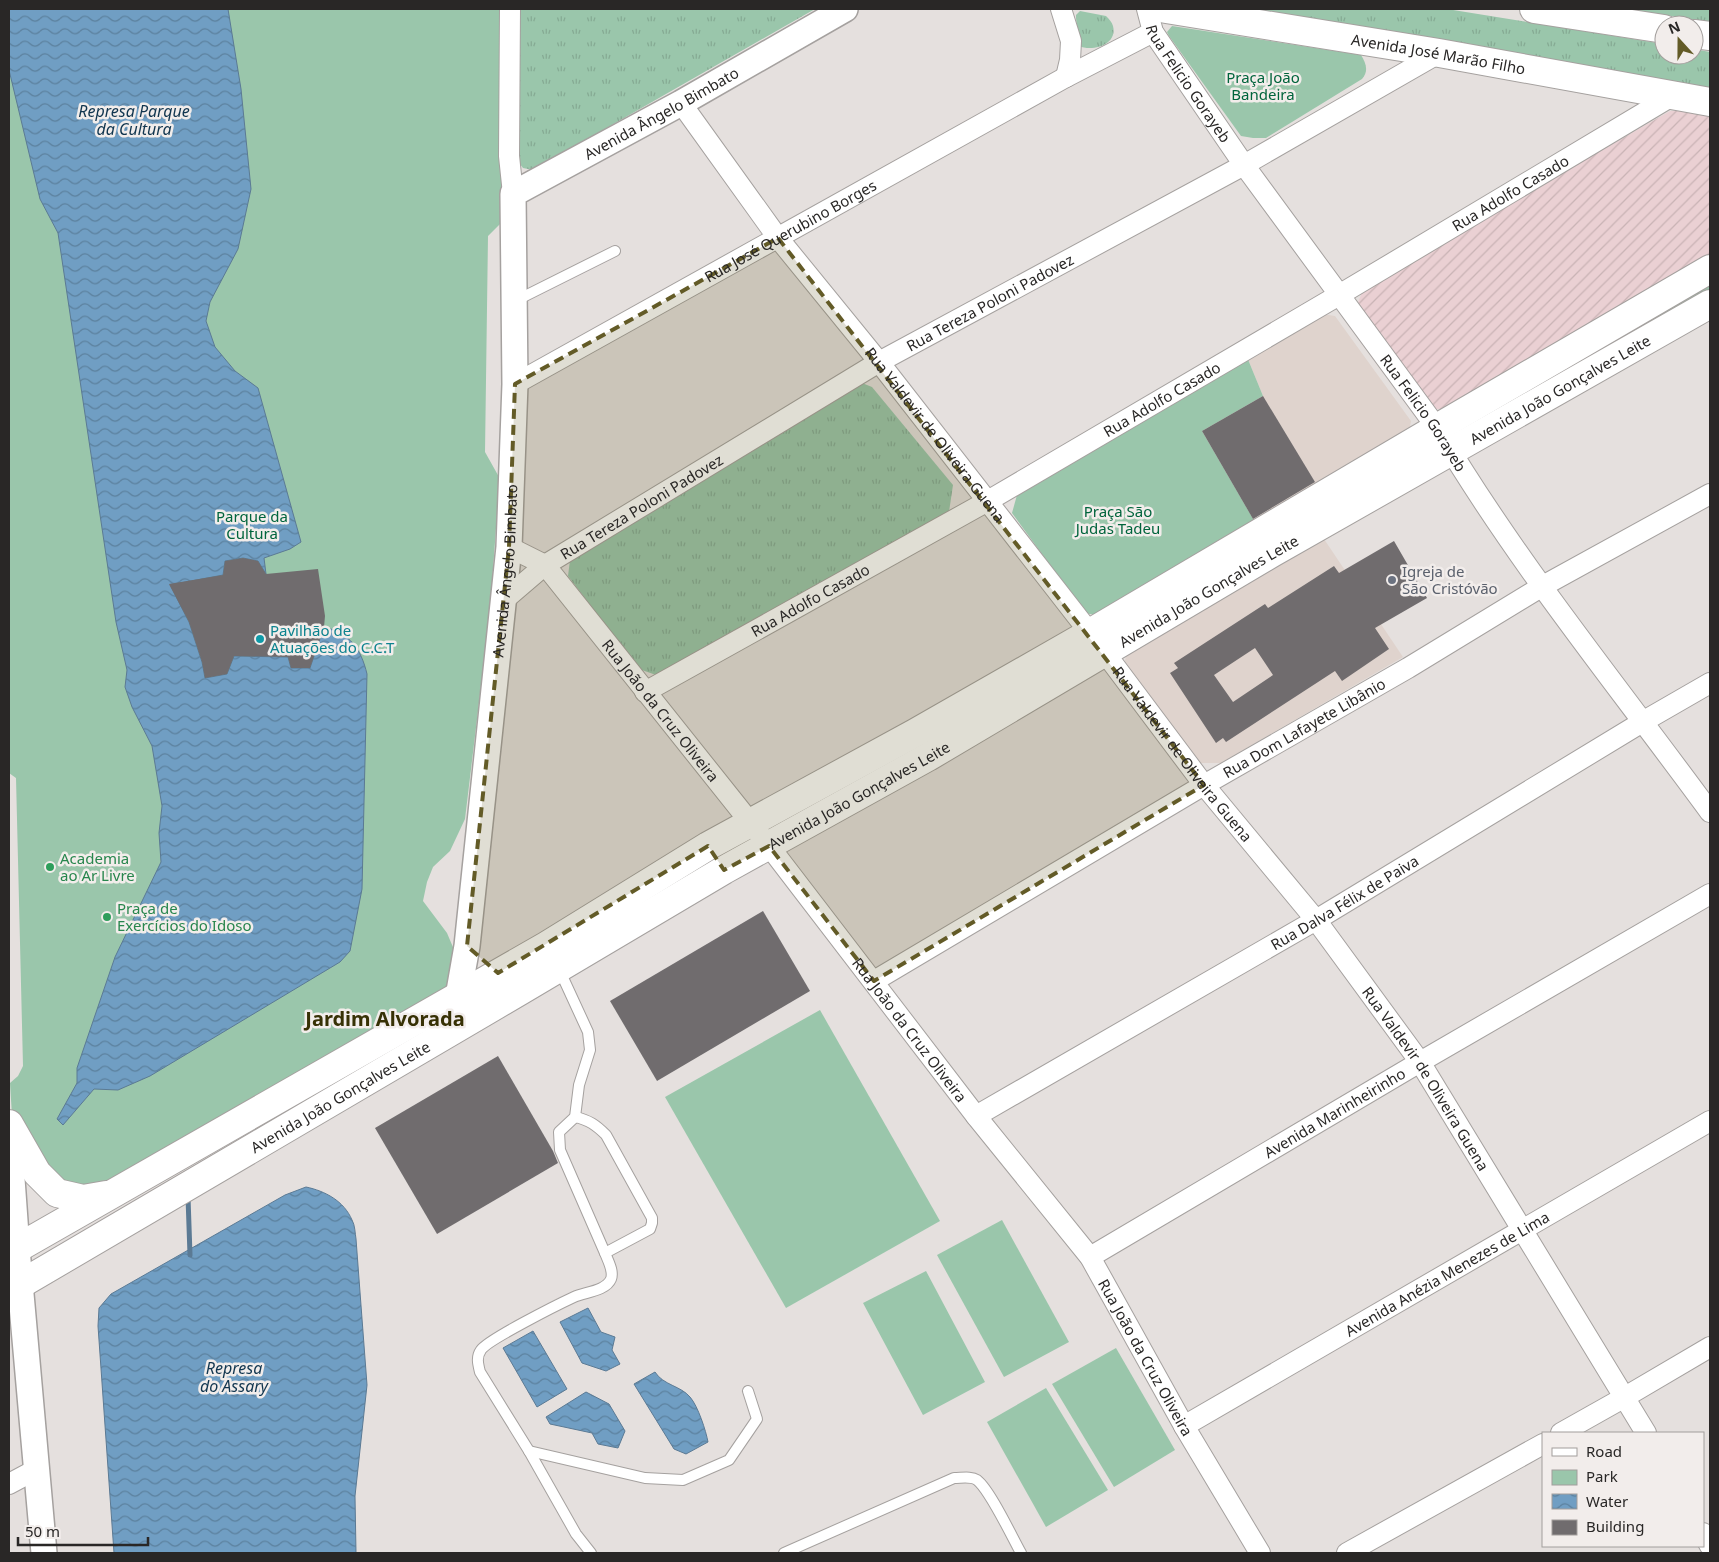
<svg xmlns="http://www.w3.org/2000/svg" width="1719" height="1562" font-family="'Noto Sans',sans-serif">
  <defs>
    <pattern id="industrial-furrows" width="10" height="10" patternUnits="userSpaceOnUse" patternTransform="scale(1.25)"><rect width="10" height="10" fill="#ead0d3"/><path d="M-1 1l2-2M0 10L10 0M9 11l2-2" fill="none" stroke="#c9b3b5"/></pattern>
    <pattern id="grass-tufts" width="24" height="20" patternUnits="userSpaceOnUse" patternTransform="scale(1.25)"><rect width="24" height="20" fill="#9ac6ab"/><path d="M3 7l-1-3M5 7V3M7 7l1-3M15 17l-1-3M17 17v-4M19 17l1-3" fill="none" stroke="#85aa93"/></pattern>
    <pattern id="water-waves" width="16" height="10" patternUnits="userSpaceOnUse" patternTransform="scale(1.25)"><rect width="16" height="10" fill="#709ec3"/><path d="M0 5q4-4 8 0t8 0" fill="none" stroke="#5c819e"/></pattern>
  </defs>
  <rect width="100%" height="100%" fill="#e5e0de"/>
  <polygon fill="url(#industrial-furrows)" points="1691,110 1710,113 1710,259 1449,409 1436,409 1357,305 1364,287 1670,111"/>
  <g fill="#dfd3cd">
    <polygon points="1322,314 1335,316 1411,421 1409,432 1256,524 1202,431 1263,396 1247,357"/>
    <polygon points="1322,536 1403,657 1221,763 1199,763 1124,663 1129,648"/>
  </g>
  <g fill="url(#grass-tufts)">
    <polygon points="516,9 815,9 533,170 523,168 516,159"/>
    <polygon points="1209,9 1447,9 1664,44 1664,55 1694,55 1694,49 1710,52 1710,91"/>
    <polygon points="1626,9 1710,9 1710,22"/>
    <path d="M1080 11 1106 16C1109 19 1112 22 1113 26 1118 45 1092 52 1079 46L1076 18V15Z"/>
    <polygon points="1710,278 1710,295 1620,343 1616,338"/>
    <polygon points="862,383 872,387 953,485 949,512 656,675 639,669 568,576 570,560"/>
  </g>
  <g fill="#9ac6ab">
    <polygon points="9,9 503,9 503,221 488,236 485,452 499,477 499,487 490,611 465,819 450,851 433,867 427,882 423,901 447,933 455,952 446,993 93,1190 50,1180 12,1116 10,1083 18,1076 23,1066 16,778 9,773"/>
    <path d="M1172 26 1361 55C1366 63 1369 71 1362 79L1266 138H1253L1241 136 1169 36 1167 32Z"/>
    <polygon points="1247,357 1263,396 1202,431 1256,524 1100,616 1085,613 1012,513 1017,495"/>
    <polygon points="820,1010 940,1221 786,1308 665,1097"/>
    <polygon points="1002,1220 1069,1342 1004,1377 937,1255"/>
    <polygon points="926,1271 985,1382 923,1415 863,1303"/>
    <polygon points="1116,1348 1175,1450 1114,1487 1052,1384"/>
    <polygon points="1046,1388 1108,1490 1046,1527 987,1422"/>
  </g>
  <g fill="url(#water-waves)" stroke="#5b7a94">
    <path d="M9 9H228L241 89 251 189 238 249 210 302 206 321 215 347 235 371 258 388 301 542 290 549 264 558 266 574 258 561 243 558 225 561 223 575 170 585 189 622 202 662 205 678 227 674 234 656 288 657 291 668H310L324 627C350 633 361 649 367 674L362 889 350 951 340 962 150 1076 118 1090 94 1089 63 1125 57 1119 77 1083V1068L115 957 161 862 159 833 162 806 152 746 132 707 125 687 127 670 116 622 58 233 40 199 9 70Z"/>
    <path d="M306 1187C325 1191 344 1201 352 1220 355 1225 355 1233 356 1239L367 1385 355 1496 356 1553H114L98 1326 99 1308 111 1294 285 1195Z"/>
    <polygon points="588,1308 601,1332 615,1337 612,1350 620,1364 606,1371 582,1363 560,1322"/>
    <polygon points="533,1331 567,1389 537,1407 503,1348"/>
    <path d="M655 1372C663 1385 681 1386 690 1397 698 1406 706 1431 708 1442L686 1454 674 1449 634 1384Z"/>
    <polygon points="586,1392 609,1404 625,1431 618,1448 598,1444 592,1433 550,1424 546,1417"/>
  </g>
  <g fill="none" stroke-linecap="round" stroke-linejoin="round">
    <polyline stroke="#5b7a94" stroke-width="5" points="188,1197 190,1255"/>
  </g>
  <g fill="#706c6e" fill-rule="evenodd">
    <polygon points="1263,396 1315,482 1253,519 1202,431"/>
    <path d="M1394 541 1427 598 1375 628 1389 649 1342 681 1335 671 1226 742 1223 738 1216 743 1170 673 1178 668 1174 663 1265 604 1268 608 1334 566 1339 573ZM1255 648 1273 675 1233 702 1214 675Z"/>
    <polygon points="243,558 258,561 266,574 318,569 325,616 324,627 310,668 291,668 288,657 234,656 227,674 205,678 202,662 189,622 169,584 223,575 225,561"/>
    <polygon points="763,911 810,991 657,1081 610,1001"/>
    <polygon points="498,1056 553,1151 558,1163 437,1234 375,1128"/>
  </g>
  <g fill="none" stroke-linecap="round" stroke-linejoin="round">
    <g stroke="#a5a19f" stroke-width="12">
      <g id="service">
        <polyline points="515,301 615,251"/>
        <path d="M559 969 588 1032 590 1050 579 1085 575 1117 559 1132 560 1150 605 1253C608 1261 614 1271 611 1279 606 1291 585 1292 574 1297 559 1304 487 1340 481 1350 476 1357 478 1364 480 1372L529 1451 576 1534 591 1553"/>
        <path d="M575 1117C589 1120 596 1125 606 1135L652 1218V1223L650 1229 605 1253"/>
        <polyline points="529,1451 645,1478 683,1480 729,1460 757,1419 748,1391"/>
        <path d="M784 1553 954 1478C962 1478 971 1476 977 1480 990 1490 1012 1537 1021 1553"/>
      </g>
    </g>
    <g stroke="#a5a19f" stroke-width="22">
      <g id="minor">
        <polyline points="510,9 509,156 513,194"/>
        <polyline points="1061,9 1071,41 1070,60 1066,77"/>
        <path id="s1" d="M1147 9 1153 32 1244 165 1437 428C1517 563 1617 685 1710 812"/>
        <path id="s2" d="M681 103 778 238 879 362 1090 633 1204 785 1316 920 1420 1062 1646 1433"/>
        <path id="s3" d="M515 384 1066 77 1153 32"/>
        <path id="s4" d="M509 547 545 565 769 846 976 1116 1090 1257 1184 1426 1260 1553"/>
        <path id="s5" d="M503 601 545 565 879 362 1244 165 1439 53"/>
        <path id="s6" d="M645 692 986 502 1339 295 1672 96"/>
        <path id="s7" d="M874 981 1204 785 1408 668 1541 587 1710 494"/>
        <path id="s8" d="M976 1116 1316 920 1644 721 1710 683"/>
        <path id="s9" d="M1090 1257 1420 1062 1710 894"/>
        <path id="s10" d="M1184 1426 1710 1121"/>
        <polyline points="1561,1433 1625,1397 1710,1347"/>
        <polyline points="9,1484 37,1469"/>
        <polyline points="1703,1533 1710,1546"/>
        <polyline points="1347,1553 1543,1444"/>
      </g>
    </g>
    <g stroke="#a5a19f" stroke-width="28">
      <g id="tertiary">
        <path id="s11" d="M458 997 467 946 509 547 515 384 513 194 681 103 845 9"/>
        <polyline points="9,1137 17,1249 44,1553"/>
      </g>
    </g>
    <g stroke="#a5a19f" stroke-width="30">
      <g id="secondary">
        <path id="s12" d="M1166 9 1439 53 1710 102"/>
        <polyline points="9,1124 37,1173 57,1193 83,1199 106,1195"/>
        <polyline points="9,1253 546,946 708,846 915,733 1090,633 1437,428 1710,269"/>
        <path id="s13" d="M9 1291 520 991 724 870 928 757 1272 553 1710 304"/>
      </g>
    </g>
    <g stroke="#a5a19f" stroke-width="30">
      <g id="motorway">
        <polyline points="1534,9 1664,29"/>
        <polyline points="1694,34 1710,36"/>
      </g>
    </g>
    <use href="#service" stroke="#fff" stroke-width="10"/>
    <use href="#minor" stroke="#fff" stroke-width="20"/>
    <use href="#tertiary" stroke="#fff" stroke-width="25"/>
    <use href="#secondary" stroke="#fff" stroke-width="28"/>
    <use href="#motorway" stroke="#fff" stroke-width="28"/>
  </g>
  <path fill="#635b27" fill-opacity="0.2" stroke="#635b27" stroke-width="4" stroke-dasharray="10 6" stroke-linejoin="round" d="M778 238 1204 785 874 981 769 846 724 870 708 846 498 973 467 946 509 547 515 384Z"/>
  <circle fill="#6b7280" stroke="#f2edeb" stroke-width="2" cx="1392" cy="580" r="5"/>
  <circle fill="#0f9aa8" stroke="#f2edeb" stroke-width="2" cx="260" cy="639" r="5"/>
  <g fill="#2e9e5b" stroke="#f2edeb" stroke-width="2">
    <circle cx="50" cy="867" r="5"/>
    <circle cx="107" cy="917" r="5"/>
  </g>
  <g text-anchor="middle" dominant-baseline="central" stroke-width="5" stroke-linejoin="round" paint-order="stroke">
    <g font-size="15" fill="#292726" stroke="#f2edeb">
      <text stroke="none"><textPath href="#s12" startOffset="276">Avenida José Marão Filho</textPath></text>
      <text stroke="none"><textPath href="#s1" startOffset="86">Rua Felicio Gorayeb</textPath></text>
      <text stroke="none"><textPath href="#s11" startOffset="975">Avenida Ângelo Bimbato</textPath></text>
      <text stroke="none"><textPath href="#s6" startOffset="999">Rua Adolfo Casado</textPath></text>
      <text stroke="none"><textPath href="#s3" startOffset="315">Rua José Querubino Borges</textPath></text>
      <text stroke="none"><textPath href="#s5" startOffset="572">Rua Tereza Poloni Padovez</textPath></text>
      <text stroke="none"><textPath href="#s13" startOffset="1794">Avenida João Gonçalves Leite</textPath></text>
      <text stroke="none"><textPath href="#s6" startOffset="594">Rua Adolfo Casado</textPath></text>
      <text stroke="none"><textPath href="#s1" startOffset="491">Rua Felicio Gorayeb</textPath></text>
      <text stroke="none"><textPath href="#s2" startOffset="418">Rua Valdevir de Oliveira Guena</textPath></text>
      <text stroke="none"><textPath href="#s5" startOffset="168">Rua Tereza Poloni Padovez</textPath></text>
      <text stroke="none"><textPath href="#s11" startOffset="429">Avenida Ângelo Bimbato</textPath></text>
      <text stroke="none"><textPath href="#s13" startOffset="1389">Avenida João Gonçalves Leite</textPath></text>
      <text stroke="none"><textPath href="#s6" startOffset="189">Rua Adolfo Casado</textPath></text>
      <text stroke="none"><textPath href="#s4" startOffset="226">Rua João da Cruz Oliveira</textPath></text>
      <text stroke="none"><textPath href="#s7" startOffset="499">Rua Dom Lafayete Libânio</textPath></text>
      <text stroke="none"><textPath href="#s2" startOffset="822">Rua Valdevir de Oliveira Guena</textPath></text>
      <text stroke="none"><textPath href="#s13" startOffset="984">Avenida João Gonçalves Leite</textPath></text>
      <text stroke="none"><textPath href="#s8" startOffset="426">Rua Dalva Félix de Paiva</textPath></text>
      <text stroke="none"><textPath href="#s4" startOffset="631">Rua João da Cruz Oliveira</textPath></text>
      <text stroke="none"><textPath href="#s2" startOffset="1228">Rua Valdevir de Oliveira Guena</textPath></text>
      <text stroke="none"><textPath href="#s13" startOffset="384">Avenida João Gonçalves Leite</textPath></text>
      <text stroke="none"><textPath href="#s9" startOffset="284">Avenida Marinheirinho</textPath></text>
      <text stroke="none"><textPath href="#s10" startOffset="304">Avenida Anézia Menezes de Lima</textPath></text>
      <text stroke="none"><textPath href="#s4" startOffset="1036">Rua João da Cruz Oliveira</textPath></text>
    </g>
    <g font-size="15" fill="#00643c" stroke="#f2edeb">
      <text x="1263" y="77">Praça João<tspan x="1263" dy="17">Bandeira</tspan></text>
      <text x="1118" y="511">Praça São<tspan x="1118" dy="17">Judas Tadeu</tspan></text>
      <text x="252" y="516">Parque da<tspan x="252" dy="17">Cultura</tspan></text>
    </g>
    <g font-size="15" fill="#5b616d" stroke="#f2edeb" text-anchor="start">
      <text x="1402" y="571">Igreja de<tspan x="1402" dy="17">São Cristóvão</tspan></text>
    </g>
    <g font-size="15" fill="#0d838f" stroke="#f2edeb" text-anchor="start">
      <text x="270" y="630">Pavilhão de<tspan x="270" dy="17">Atuações do C.C.T</tspan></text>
    </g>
    <g font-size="15" fill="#27864d" stroke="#f2edeb" text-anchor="start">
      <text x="60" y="858">Academia<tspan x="60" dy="17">ao Ar Livre</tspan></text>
      <text x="117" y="908">Praça de<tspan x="117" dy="17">Exercícios do Idoso</tspan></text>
    </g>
    <g font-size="16" font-style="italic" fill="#10354f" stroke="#f2edeb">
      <text x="134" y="111">Represa Parque<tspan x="134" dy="18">da Cultura</tspan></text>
      <text x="234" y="1368">Represa<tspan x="234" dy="18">do Assary</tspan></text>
    </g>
    <g font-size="20" font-weight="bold" fill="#373105" stroke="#f2edeb">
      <text x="385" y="1018">Jardim Alvorada</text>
    </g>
  </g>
  <rect width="1719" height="1562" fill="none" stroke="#292726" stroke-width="20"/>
  <rect x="1542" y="1432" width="162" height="115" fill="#f2edeb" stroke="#a29e9c"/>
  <rect x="1552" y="1448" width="25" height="8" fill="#ffffff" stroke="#a29e9c"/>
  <text x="1586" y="1457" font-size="15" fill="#292726">Road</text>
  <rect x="1552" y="1470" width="25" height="15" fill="#9ac6ab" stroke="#a29e9c"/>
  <text x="1586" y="1482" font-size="15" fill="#292726">Park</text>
  <rect x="1552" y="1494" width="25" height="15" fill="url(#water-waves)" stroke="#a29e9c"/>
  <text x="1586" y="1507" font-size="15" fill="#292726">Water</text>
  <rect x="1552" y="1520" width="25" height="15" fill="#706c6e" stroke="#a29e9c"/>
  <text x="1586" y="1532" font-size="15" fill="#292726">Building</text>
  <g transform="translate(1679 40) rotate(339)"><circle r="24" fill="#f2edeb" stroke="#a29e9c"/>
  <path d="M0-4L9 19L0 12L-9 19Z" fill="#635b27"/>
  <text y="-8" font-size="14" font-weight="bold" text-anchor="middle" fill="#292726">N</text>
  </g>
  <path d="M18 1537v8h130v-8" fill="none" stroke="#292726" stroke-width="2.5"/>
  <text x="25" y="1537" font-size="15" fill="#292726" stroke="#f2edeb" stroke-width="4" paint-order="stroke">50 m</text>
</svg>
